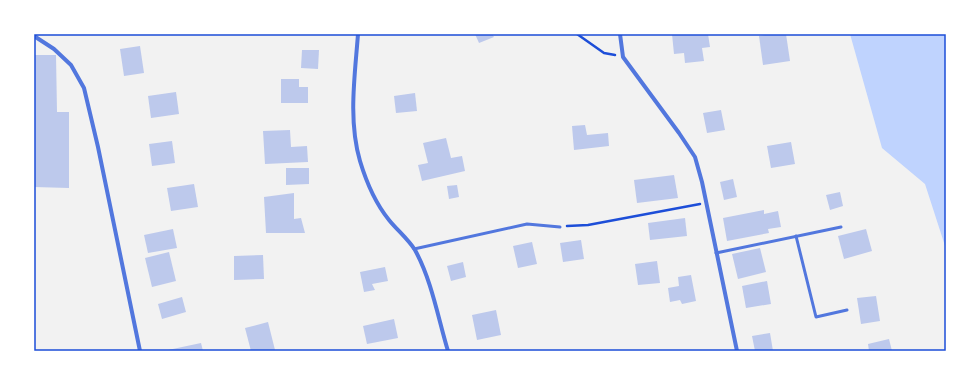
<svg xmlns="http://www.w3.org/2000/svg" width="980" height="385" font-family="Barlow,sans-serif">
  <rect width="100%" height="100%" fill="#f2f2f2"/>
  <polygon fill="#bfd3fe" points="850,34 946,34 946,249 925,184 882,148"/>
  <g fill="#bdc9ec">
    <polygon points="475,34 492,34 494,37 479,43"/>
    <polygon points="672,34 708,34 710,47 702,48 704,61 685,63 684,53 674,54"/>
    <polygon points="772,34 786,34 790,61 763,65 759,36"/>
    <polygon points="140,46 144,73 124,76 120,49"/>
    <polygon points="302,50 319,50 318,69 301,68"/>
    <polygon points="34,55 56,55 57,112 69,112 69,188 34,187"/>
    <polygon points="281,79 299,79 299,87 308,87 308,103 281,103"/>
    <polygon points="176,92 179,114 151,118 148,96"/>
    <polygon points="415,93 417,111 396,113 394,96"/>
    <polygon points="721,110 725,130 707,133 703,113"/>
    <polygon points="585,125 587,135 608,133 609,146 574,150 572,126"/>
    <polygon points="290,130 291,147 307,146 308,162 265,164 263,131"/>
    <polygon points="446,138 451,158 462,156 465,171 422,181 418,165 428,163 423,143"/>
    <polygon points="172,141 175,163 152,166 149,144"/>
    <polygon points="791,142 795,164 771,168 767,146"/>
    <polygon points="286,168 309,168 309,184 286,185"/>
    <polygon points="674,175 678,198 637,203 634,180"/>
    <polygon points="733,179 737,197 724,200 720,182"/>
    <polygon points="194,184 198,207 171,211 167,188"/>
    <polygon points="457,185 459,197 449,199 447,186"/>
    <polygon points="840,192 843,206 830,210 826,195"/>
    <polygon points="294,193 294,219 301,218 305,233 266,233 264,197"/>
    <polygon points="764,210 764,214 778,211 781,227 768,229 769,233 727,241 723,218"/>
    <polygon points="685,218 687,236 650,240 648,223"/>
    <polygon points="173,229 177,248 148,253 144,235"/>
    <polygon points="866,229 872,251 844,259 838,236"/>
    <polygon points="581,240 584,259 563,262 560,243"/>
    <polygon points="532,242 537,264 518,268 513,246"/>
    <polygon points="760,248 766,272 738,279 732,254"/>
    <polygon points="169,252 176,281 152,287 145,258"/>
    <polygon points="263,255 264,279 234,280 234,256"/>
    <polygon points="657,261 660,283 638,285 635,264"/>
    <polygon points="463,262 466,277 451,281 447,266"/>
    <polygon points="385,267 388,281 372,284 375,290 364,292 360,272"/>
    <polygon points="691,275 696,301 682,304 680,300 670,302 668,288 679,286 678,277"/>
    <polygon points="767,281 771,304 746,308 742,286"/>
    <polygon points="876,296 880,321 861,324 857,298"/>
    <polygon points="182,297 186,312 162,319 158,304"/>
    <polygon points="496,310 501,335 477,340 472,315"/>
    <polygon points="394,319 398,338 367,344 363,326"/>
    <polygon points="268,322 275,350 251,351 245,328"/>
    <polygon points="770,333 773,351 755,351 752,336"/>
    <polygon points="889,339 892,351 869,351 868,344"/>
    <polygon points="201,343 203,351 168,351 168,350"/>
  </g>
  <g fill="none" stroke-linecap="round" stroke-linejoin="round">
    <g stroke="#1d4ed8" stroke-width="2.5">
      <polyline points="577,34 604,53 615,55"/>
      <polyline points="567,226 588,225 700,204"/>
    </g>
    <g stroke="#5277de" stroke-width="3">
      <polyline points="796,236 816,317 847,310"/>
      <polyline points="414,249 527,224 560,227"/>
      <polyline points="716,253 841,227"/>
    </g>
    <g stroke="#5277de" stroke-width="4">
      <path d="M358 34C355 75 348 120 360 161 366 181 376 204 389 220 397 230 408 239 415 250 432 281 438 318 448 351"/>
      <polyline points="620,34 623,57 679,133 695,157 702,182 737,351"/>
      <polyline points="34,36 54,49 71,65 84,88 98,147 140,351"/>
    </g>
  </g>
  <rect width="980" height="385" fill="none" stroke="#ffffff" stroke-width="70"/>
  <rect x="35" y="35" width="910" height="315" fill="none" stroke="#1d4ed8" stroke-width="1.5"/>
</svg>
